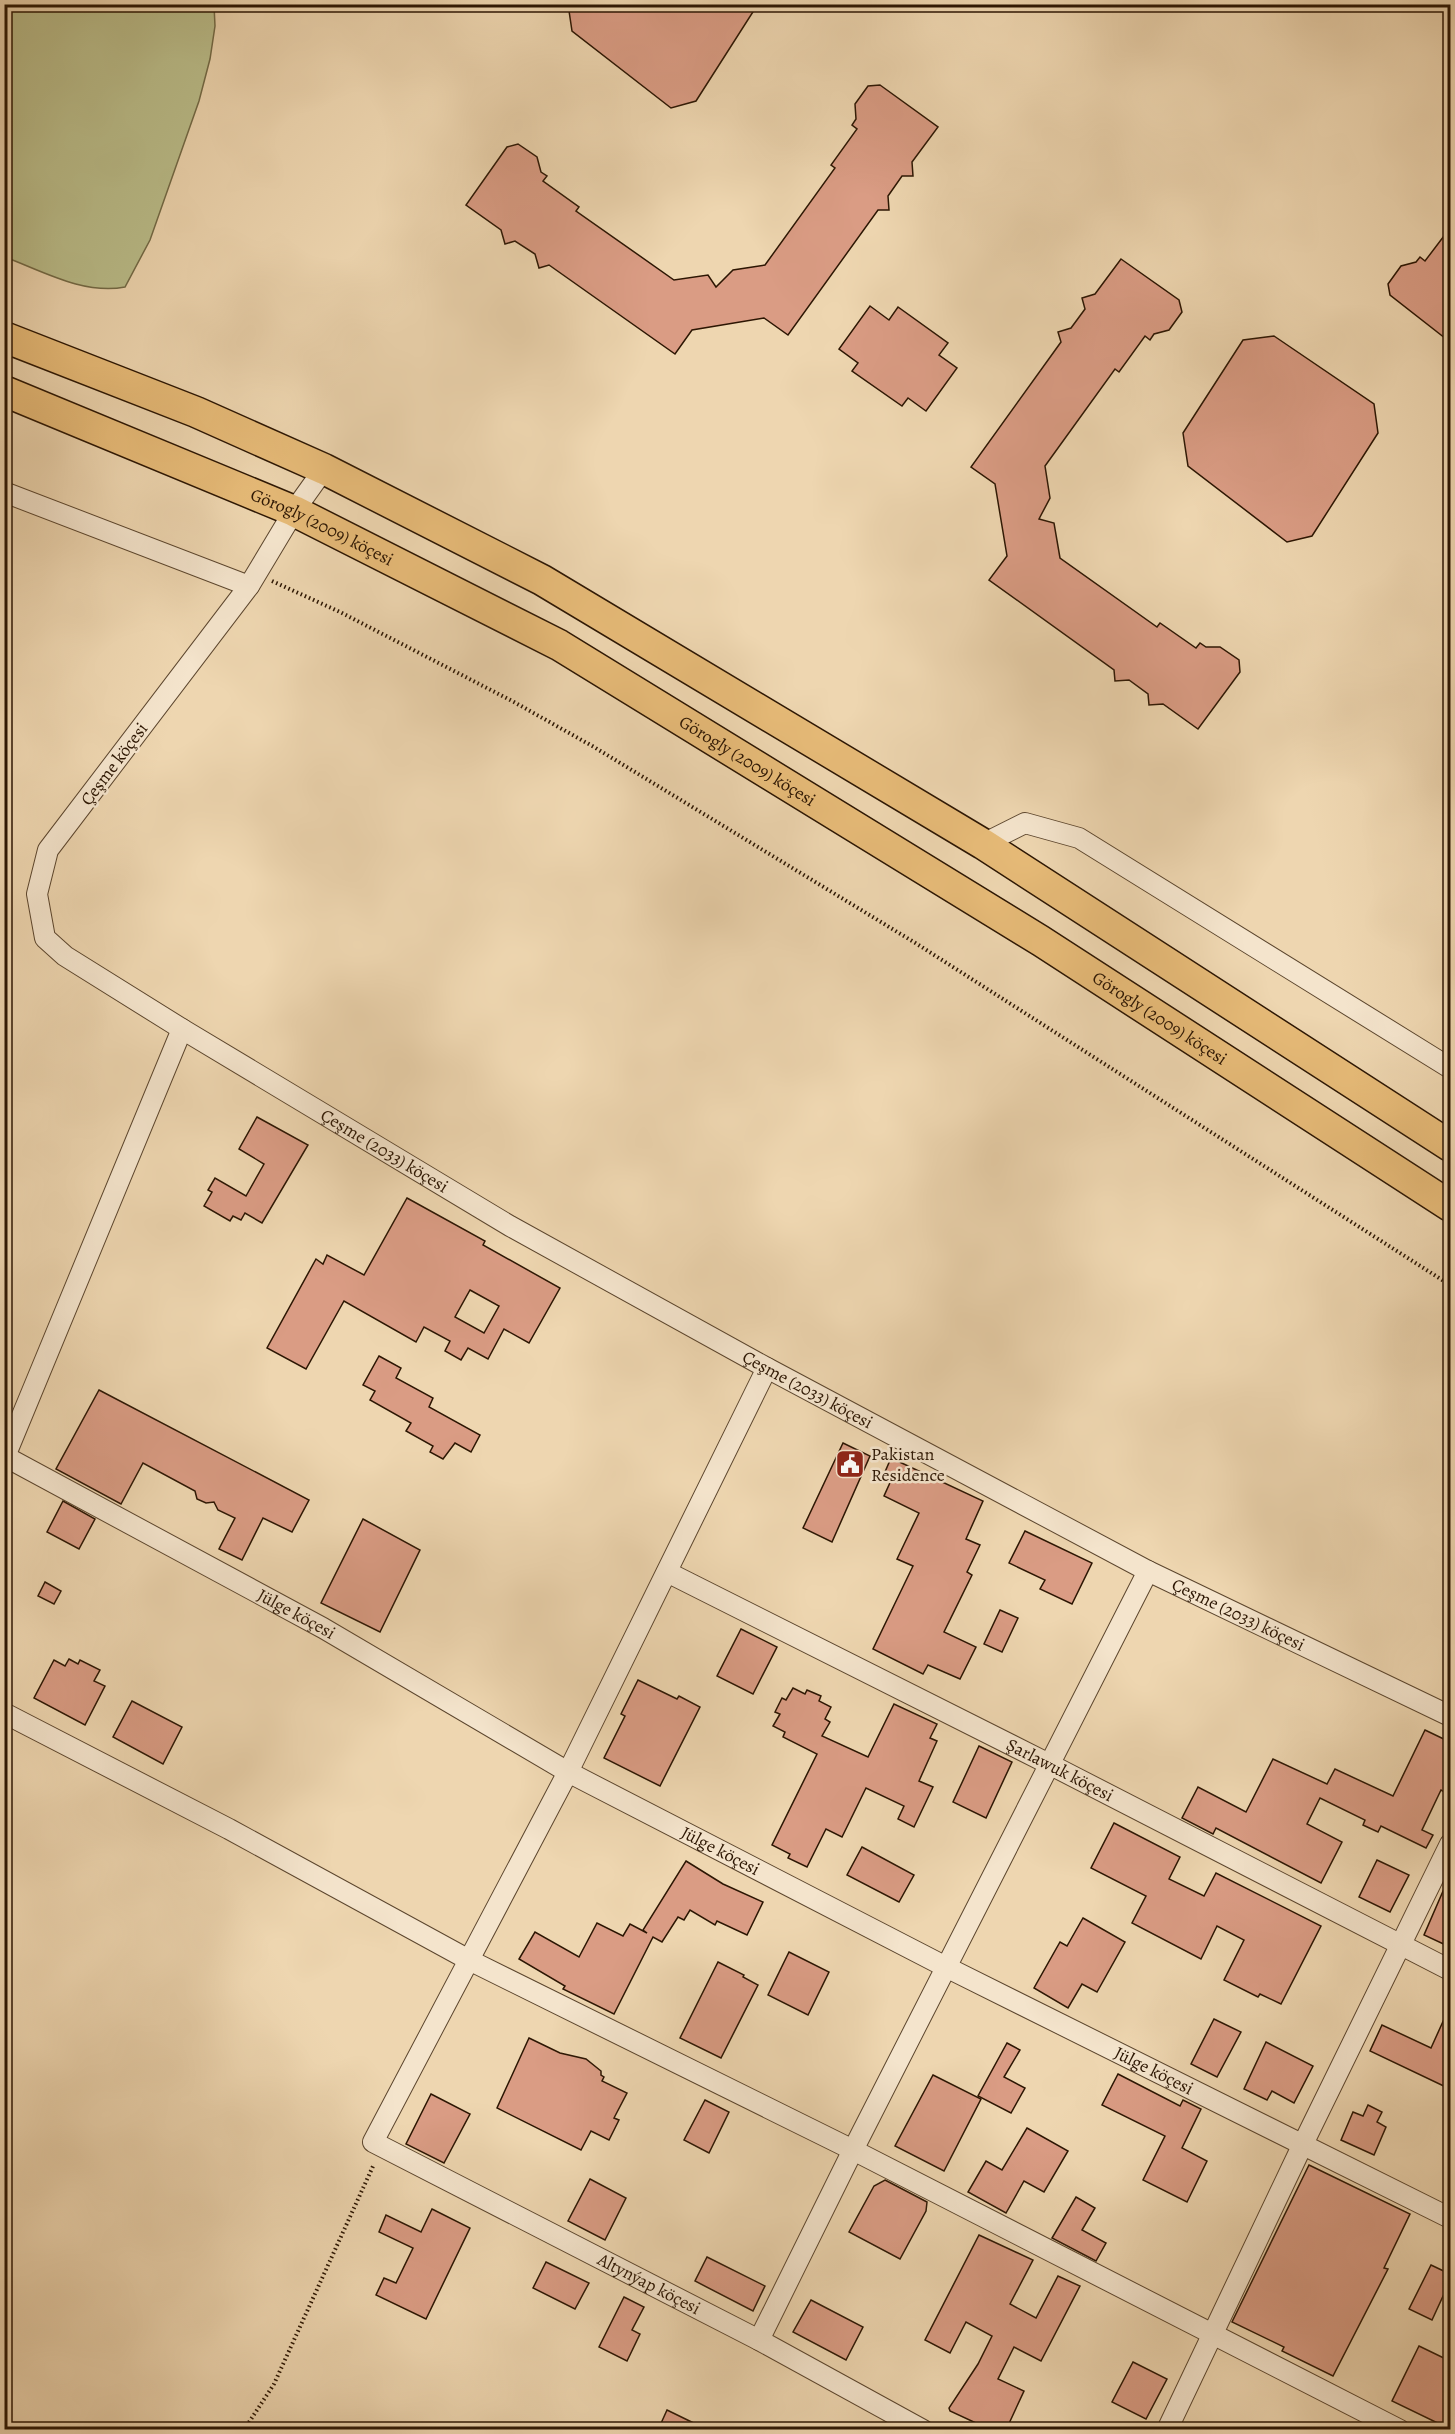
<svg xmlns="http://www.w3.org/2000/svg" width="1455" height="2434" font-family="Alegreya,serif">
  <rect width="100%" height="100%" fill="#eed6b0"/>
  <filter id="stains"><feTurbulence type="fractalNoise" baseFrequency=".00333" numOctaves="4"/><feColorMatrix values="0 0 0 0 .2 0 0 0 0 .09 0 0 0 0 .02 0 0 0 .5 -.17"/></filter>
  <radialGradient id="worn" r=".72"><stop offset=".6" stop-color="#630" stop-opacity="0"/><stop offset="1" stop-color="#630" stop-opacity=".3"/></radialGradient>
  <path fill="#babd8a" stroke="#736a46" stroke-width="1.5" d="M4 5H214L215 26 210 59 199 101 150 240 125 287C84 295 42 271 5 257Z"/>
  <g fill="#da9c84" stroke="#2c1603" stroke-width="1.5" fill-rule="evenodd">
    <polygon points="568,4 758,4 696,101 671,108 572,31"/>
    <polygon points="880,85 938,127 912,162 913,176 902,176 888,196 889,210 878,210 788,335 764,318 692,330 675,354 549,265 539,268 535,254 515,241 505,244 501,230 466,205 507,147 518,144 537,157 541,172 547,176 543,181 579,207 576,211 674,280 708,275 716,287 733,270 765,265 835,168 831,165 857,129 852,125 856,119 855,104 868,86"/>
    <polygon points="1450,228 1450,342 1390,295 1388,284 1401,266 1416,262 1420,257 1425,261"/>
    <polygon points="1121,259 1179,300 1182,312 1169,330 1154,334 1150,340 1145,336 1119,372 1115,369 1045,466 1050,498 1039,519 1054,523 1060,558 1157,627 1160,623 1196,648 1200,643 1206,647 1220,647 1239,660 1240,672 1198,729 1163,704 1149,705 1148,694 1129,680 1115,681 1114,670 989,580 1007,556 995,484 971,467 1061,342 1058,332 1071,328 1085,309 1082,298 1095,294"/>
    <polygon points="870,306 889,320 898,307 948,343 939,355 957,368 926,411 908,398 902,406 852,371 858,363 839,349"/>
    <polygon points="1274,336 1374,404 1378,433 1312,536 1287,542 1188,466 1183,433 1243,340"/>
    <polygon points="257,1117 308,1145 262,1223 245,1213 241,1220 233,1216 230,1221 204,1206 212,1192 208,1190 215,1178 246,1196 264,1164 239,1149"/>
    <path d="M407 1198 485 1241 483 1245 560 1288 529 1343 504 1329 488 1359 468 1348 461 1360 445 1351 450 1341 424 1327 416 1342 344 1301 306 1369 267 1348 316 1259 323 1264 327 1255 364 1275ZM470 1290 499 1306 484 1333 455 1317Z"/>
    <polygon points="379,1356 401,1368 396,1378 433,1398 429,1407 480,1435 471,1452 455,1443 443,1459 430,1452 433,1446 406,1431 411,1423 370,1400 375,1391 363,1385"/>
    <polygon points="99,1390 309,1500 292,1532 263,1518 242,1560 219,1549 235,1518 218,1510 214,1502 206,1503 197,1499 195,1491 143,1463 121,1504 56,1469"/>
    <polygon points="843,1443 870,1456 832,1542 803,1528"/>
    <polygon points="891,1458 983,1501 966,1539 980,1545 967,1572 972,1575 944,1632 976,1647 960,1679 928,1665 923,1674 873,1649 913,1566 897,1559 919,1513 884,1496 893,1476 885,1472"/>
    <polygon points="63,1501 95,1519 79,1549 47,1532"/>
    <polygon points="363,1519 420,1550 380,1632 321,1603"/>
    <polygon points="1025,1531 1092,1563 1072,1604 1040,1589 1045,1580 1009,1563"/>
    <polygon points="45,1582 61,1591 54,1604 38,1596"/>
    <polygon points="1000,1610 1018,1618 1002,1652 984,1644"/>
    <polygon points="741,1629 777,1647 753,1694 717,1676"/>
    <polygon points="69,1659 78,1664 80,1660 100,1670 94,1681 105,1686 85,1725 34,1698 54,1660 65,1666"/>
    <polygon points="638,1680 677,1699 679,1696 700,1707 660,1786 604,1758 625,1716 621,1714"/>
    <polygon points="793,1688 805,1694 807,1690 821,1696 819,1701 831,1707 825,1719 830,1722 822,1736 868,1757 894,1704 937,1724 930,1738 937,1741 919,1781 933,1787 914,1827 898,1819 904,1806 866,1788 842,1837 826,1829 807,1867 788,1858 790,1854 772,1845 817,1754 783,1737 785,1732 773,1726 780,1714 775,1712 782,1698 786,1700"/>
    <polygon points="132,1701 182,1727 163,1764 113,1737"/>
    <polygon points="1425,1730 1450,1742 1450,1795 1441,1790 1422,1830 1433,1835 1426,1848 1381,1826 1378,1832 1363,1825 1365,1820 1320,1798 1307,1824 1342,1842 1321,1883 1216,1828 1213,1834 1182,1818 1198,1787 1246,1812 1273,1759 1327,1784 1335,1769 1393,1796"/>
    <polygon points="979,1746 1012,1762 986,1818 953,1802"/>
    <polygon points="1114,1823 1180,1857 1169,1879 1204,1896 1216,1873 1321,1926 1281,2004 1260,1994 1258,1997 1224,1980 1244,1940 1217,1926 1201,1959 1132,1923 1146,1896 1091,1868"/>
    <polygon points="862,1847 914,1875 899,1902 847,1875"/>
    <polygon points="1377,1860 1409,1875 1390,1912 1359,1897"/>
    <polygon points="686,1861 723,1884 763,1902 747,1935 717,1921 715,1925 690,1910 684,1920 678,1917 662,1942 653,1937 614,2014 563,1989 565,1986 519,1959 535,1932 579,1957 597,1923 623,1936 630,1924 647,1933 643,1930"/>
    <polygon points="1450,1875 1450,1947 1424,1935"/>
    <polygon points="1083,1918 1125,1942 1097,1992 1082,1984 1068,2008 1034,1988 1060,1942 1067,1946"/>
    <polygon points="789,1952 829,1972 808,2015 768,1995"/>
    <polygon points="718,1962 744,1975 743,1977 758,1985 721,2058 680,2038"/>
    <polygon points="1450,2006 1450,2089 1370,2051 1382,2025 1431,2048"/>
    <polygon points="1214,2019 1241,2032 1217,2077 1191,2064"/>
    <polygon points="529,2038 560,2053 586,2059 601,2071 601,2075 604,2077 602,2081 627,2093 614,2118 619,2120 609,2140 591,2131 581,2150 497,2108"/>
    <polygon points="1266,2042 1313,2066 1294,2103 1272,2091 1267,2100 1244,2089"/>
    <polygon points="1007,2043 1020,2050 1004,2077 1025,2088 1011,2113 978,2096"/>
    <polygon points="1118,2074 1180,2106 1183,2100 1201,2109 1182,2148 1207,2161 1187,2202 1143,2180 1165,2136 1102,2105"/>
    <polygon points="933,2075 981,2099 944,2171 895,2146"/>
    <polygon points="431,2094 470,2114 444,2163 406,2144"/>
    <polygon points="705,2100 729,2112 709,2153 684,2140"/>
    <polygon points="1368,2105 1382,2112 1377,2122 1386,2127 1374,2155 1341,2140 1353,2112 1363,2116"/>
    <polygon points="1027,2128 1068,2151 1044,2192 1024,2181 1006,2213 968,2192 986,2161 1002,2170"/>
    <polygon points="1309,2165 1410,2214 1384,2268 1388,2269 1333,2376 1282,2351 1284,2347 1232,2322"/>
    <polygon points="590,2179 626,2198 605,2240 568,2221"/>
    <polygon points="885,2180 927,2202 926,2211 900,2259 849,2232 874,2186"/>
    <polygon points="1076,2197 1095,2208 1082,2230 1106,2243 1096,2261 1052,2238"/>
    <polygon points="432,2209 470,2228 426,2319 376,2295 384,2278 396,2283 413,2248 379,2232 386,2215 421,2232"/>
    <polygon points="979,2235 1033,2260 1010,2304 1036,2318 1058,2276 1080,2286 1041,2361 1014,2347 998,2379 1024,2391 1006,2430 991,2430 950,2411 949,2408 978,2364 992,2336 966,2322 950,2353 925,2340"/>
    <polygon points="707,2257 765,2286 753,2311 695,2281"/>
    <polygon points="546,2262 589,2283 575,2309 533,2288"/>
    <polygon points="1431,2265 1450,2274 1450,2281 1432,2320 1409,2309"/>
    <polygon points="624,2297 644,2307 632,2330 640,2334 627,2361 599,2347"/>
    <polygon points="811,2300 863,2327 846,2360 793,2332"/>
    <polygon points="1419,2346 1450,2361 1450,2429 1392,2401"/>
    <polygon points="1133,2362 1167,2379 1146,2419 1112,2402"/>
    <polygon points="667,2410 708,2430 658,2430"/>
  </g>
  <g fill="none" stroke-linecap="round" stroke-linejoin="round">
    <g stroke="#5c462e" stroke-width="22">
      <g id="minor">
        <path id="s1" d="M324 469 294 511 249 586 48 850 37 894 45 938 65 956 182 1029 510 1226 767 1368 1148 1571 1450 1716"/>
        <polyline points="4,492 249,586"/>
        <polyline points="983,844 1025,823 1079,838 1450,1068"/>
        <path id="s2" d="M767 1368 568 1772 373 2142 759 2340 923 2430"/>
        <path id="s3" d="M6 1457 323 1628 568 1772 946 1967 1450 2218"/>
        <polyline points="4,1459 182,1029"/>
        <path id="s4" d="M667 1572 1049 1764 1450 1970"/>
        <polyline points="4,1713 229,1829 469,1960 853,2150 1400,2430"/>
        <polyline points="759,2340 853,2150 1148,1571"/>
        <polyline points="1167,2430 1302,2146 1450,1844"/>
      </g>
    </g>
    <g stroke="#2c1603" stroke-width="33">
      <g id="primary">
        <polyline points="4,337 196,412 324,469 542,580 983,844 1450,1146"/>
        <path id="s5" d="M4 391 294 511 559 645 1041 941 1450 1206"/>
      </g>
    </g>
    <g stroke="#2c1603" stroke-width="4" stroke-dasharray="1.5 3" stroke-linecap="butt">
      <polyline points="272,581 340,612 514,702 594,747 917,944 1450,1285"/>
      <polyline points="244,2430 274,2384 374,2164"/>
    </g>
    <use href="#minor" stroke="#f4e4cc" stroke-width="20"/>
    <use href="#primary" stroke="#e7bb78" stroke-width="30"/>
  </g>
  <defs>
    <g id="civic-square" transform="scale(1.5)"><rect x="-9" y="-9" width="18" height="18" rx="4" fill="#8f2418" stroke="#f4e4cc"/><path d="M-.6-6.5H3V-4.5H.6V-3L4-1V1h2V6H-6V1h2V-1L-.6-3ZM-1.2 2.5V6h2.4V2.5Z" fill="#fff"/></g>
  </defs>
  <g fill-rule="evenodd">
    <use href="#civic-square" x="850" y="1464"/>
  </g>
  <g text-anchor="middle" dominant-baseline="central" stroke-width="5" stroke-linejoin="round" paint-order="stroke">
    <g font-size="18" fill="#2c1603" stroke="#f4e4cc">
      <text stroke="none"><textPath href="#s5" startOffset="346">Görogly (2009) köçesi</textPath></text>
      <text stroke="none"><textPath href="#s5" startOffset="832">Görogly (2009) köçesi</textPath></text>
      <text transform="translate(114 764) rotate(-53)">Çeşme köçesi</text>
      <text stroke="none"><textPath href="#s5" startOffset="1318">Görogly (2009) köçesi</textPath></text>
      <text stroke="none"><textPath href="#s1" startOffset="962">Çeşme (2033) köçesi</textPath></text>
      <text stroke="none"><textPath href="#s1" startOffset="1448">Çeşme (2033) köçesi</textPath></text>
      <text stroke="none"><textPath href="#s3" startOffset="330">Jülge köçesi</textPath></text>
      <text stroke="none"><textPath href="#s1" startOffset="1934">Çeşme (2033) köçesi</textPath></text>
      <text stroke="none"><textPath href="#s4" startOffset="440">Şarlawuk köçesi</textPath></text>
      <text stroke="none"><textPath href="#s3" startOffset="816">Jülge köçesi</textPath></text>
      <text stroke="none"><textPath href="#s3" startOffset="1302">Jülge köçesi</textPath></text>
      <text stroke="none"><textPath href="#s2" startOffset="1179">Altynýap köçesi</textPath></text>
    </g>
    <g font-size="18" fill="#2c1603" stroke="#f4e4cc" text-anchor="start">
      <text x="871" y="1454">Pakistan<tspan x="871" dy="21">Residence</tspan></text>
    </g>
  </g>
  <rect width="1455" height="2434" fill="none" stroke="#eed6b0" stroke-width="24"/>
  <rect x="6" y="6" width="1443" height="2422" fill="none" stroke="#2c1603" stroke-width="3"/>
  <rect x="12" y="12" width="1431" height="2410" fill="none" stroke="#2c1603" stroke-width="1.5"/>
  <rect width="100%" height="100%" filter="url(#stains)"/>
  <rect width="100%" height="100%" fill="url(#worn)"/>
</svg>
